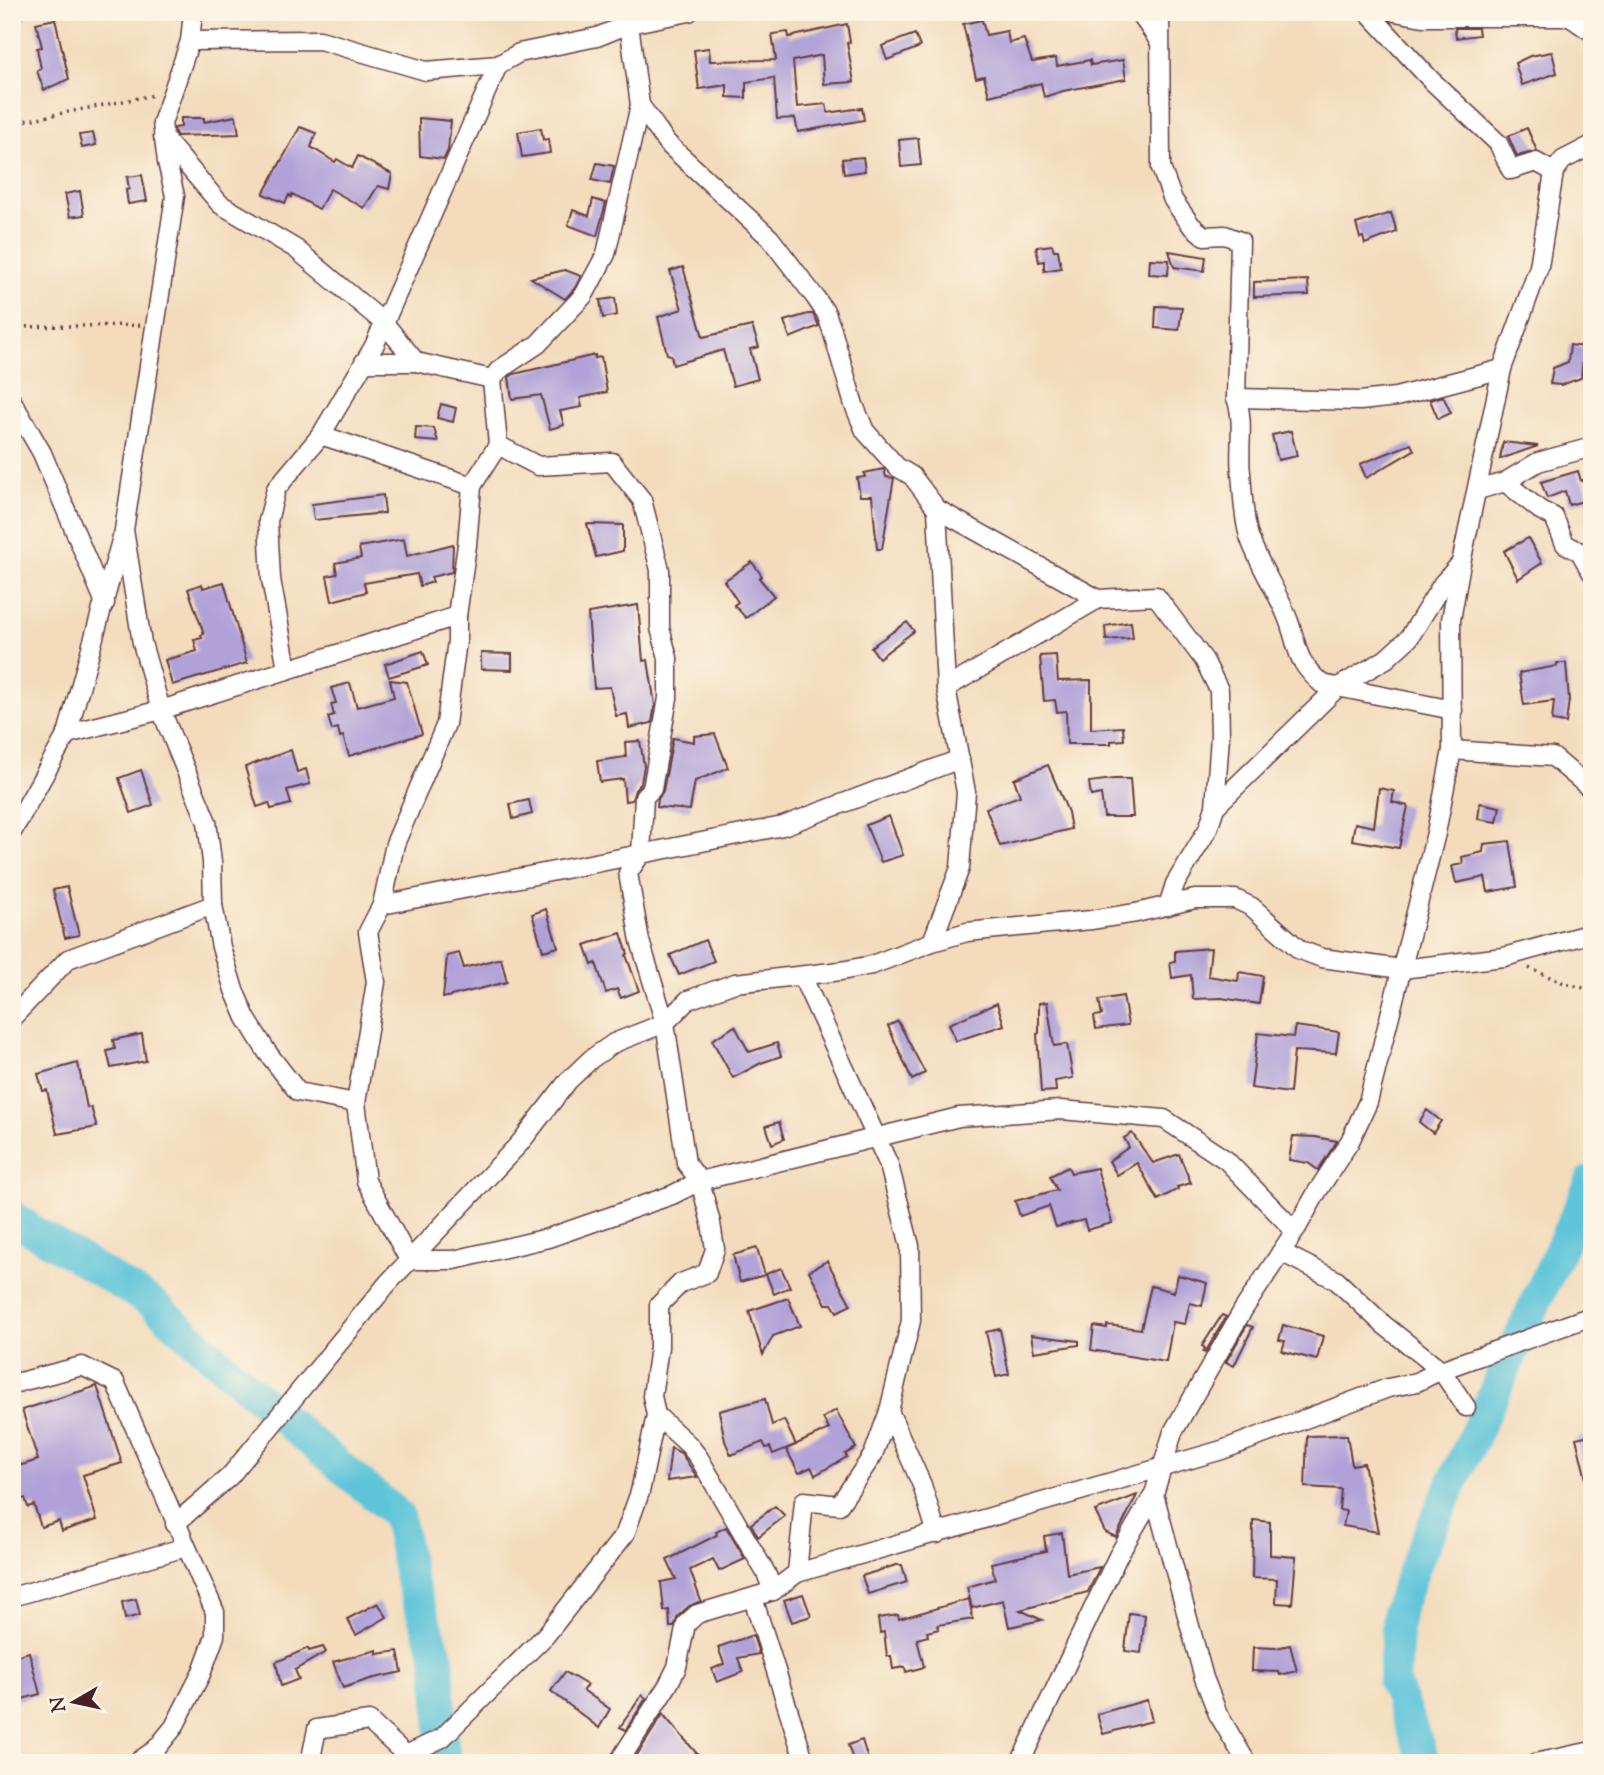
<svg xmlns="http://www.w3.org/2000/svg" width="1604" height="1775" font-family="'Sorts Mill Goudy',serif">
  <rect width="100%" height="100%" fill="#fcf5e5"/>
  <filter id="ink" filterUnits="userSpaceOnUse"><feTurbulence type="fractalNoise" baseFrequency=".0143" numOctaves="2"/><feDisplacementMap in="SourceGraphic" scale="14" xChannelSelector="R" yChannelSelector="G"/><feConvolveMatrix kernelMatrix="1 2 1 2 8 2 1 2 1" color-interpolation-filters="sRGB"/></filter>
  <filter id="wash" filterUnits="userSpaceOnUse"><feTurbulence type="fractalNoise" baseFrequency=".00686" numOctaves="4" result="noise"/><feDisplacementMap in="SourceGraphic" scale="28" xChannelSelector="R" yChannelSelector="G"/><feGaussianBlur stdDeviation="1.57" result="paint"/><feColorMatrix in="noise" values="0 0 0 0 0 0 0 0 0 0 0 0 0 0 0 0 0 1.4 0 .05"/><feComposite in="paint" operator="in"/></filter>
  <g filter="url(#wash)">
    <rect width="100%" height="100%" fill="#f3dbbc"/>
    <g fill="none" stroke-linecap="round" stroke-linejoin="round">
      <g stroke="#5dc4d9" stroke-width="32">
        <polyline points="12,1215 33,1231 152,1303 280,1416 398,1515 410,1578 438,1658 442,1738 446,1763"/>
        <polyline points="1425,1763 1394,1683 1398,1611 1421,1551 1592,1180"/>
      </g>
    </g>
    <g id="blocks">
      <g fill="#b0a1d8">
        <polygon points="55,19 69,79 44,90 37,71 41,69 37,48 42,47 36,23"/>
        <polygon points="982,20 986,35 1007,31 1009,43 1024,39 1032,62 1056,58 1057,66 1090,60 1091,65 1123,60 1126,79 1063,91 1044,97 1041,83 989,96 984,76 976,78 963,24"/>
        <polygon points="847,24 850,42 847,43 854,82 824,84 822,55 793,61 797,107 826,104 828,113 862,108 864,120 798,132 795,118 777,119 774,78 746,82 746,98 727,97 727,85 699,89 694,50 709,48 710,61 776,60 772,34 788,32 789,37"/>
        <polygon points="1455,28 1478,28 1479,35 1456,38"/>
        <polygon points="915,34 920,47 887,60 882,46"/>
        <polygon points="1552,52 1557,73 1522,85 1515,63 1530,56"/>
        <polygon points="236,116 239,134 177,136 175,133 174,128 181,127 181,118 204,118 204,122"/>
        <polygon points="419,118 451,121 448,150 444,159 420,156"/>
        <polygon points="300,127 316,133 311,147 335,162 337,159 352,168 358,156 392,174 389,189 378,186 364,208 330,189 319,209 292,194 291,197 289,195 285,203 263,194"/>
        <polygon points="541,128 543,140 548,139 550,153 522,157 518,132"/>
        <polygon points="1527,128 1537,151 1517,156 1508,136"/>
        <polygon points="93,133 96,145 82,148 79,135"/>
        <polygon points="918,138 921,165 901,167 899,140"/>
        <polygon points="863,157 865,171 844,174 842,159"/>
        <polygon points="597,163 614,166 610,184 592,180"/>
        <polygon points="142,175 147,201 128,204 126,190 129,189 127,177"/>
        <polygon points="80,191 84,215 70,217 65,194"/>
        <polygon points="593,199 606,203 597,236 568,225 573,210 589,216"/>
        <polygon points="1391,213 1397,232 1365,244 1363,237 1360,238 1356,224"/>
        <polygon points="1052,245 1054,250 1058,250 1061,268 1044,271 1044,261 1039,262 1036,247"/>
        <polygon points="1169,251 1206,257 1204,271 1174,267"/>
        <polygon points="1150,259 1169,260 1168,275 1149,274"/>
        <polygon points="683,267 703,337 752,326 759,347 750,349 758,379 733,386 723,350 673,365 671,355 667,354 658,317 682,309 670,271"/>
        <polygon points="565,270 581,276 575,288 565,299 531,278"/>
        <polygon points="1308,280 1309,295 1254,297 1254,282"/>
        <polygon points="615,298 617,315 603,318 600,300"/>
        <polygon points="1156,306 1182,307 1179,330 1155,328"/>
        <polygon points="808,314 813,314 819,326 790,338 784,321"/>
        <polygon points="1570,345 1584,347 1581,378 1561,385 1550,384 1553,368 1568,362"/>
        <polygon points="595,355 595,358 601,357 607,392 580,398 582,407 560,411 564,425 550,429 541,395 512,399 509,377 514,374"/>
        <polygon points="1443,396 1451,413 1438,419 1430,400"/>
        <polygon points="441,404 456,408 453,422 437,418"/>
        <polygon points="416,427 434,428 438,442 415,440"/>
        <polygon points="1291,431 1297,456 1278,460 1272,435"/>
        <polygon points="1503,442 1538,446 1500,459"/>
        <polygon points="1411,444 1414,450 1366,478 1360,464"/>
        <polygon points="884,469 886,477 894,478 882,549 877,549 872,496 860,496 857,478 865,477 864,473"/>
        <polygon points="1578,471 1581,481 1583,480 1590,499 1569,505 1565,491 1547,498 1541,482"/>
        <polygon points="383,495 385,513 314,520 312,504"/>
        <polygon points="587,524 623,525 623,551 596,557"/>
        <polygon points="1528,538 1542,563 1518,579 1504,551"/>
        <polygon points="404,539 407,556 453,544 452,572 431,577 433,582 420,586 417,574 364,583 366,592 332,601 327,576 337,574 335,563 361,558 359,547"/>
        <polygon points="752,562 762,576 759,578 774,596 746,618 734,605 738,602 724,581"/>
        <polygon points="224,582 247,663 172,685 165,660 197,651 194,640 202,638 201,635 204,634 188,589 202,584 203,588"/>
        <polygon points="638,605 643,661 648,660 655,705 652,723 629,728 627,714 616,716 610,687 594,688 588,613"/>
        <polygon points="907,622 914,631 879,658 871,647"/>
        <polygon points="1131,622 1133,638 1106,640 1105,626"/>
        <polygon points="423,651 428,665 389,677 385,664"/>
        <polygon points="481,653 512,654 512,670 481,669"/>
        <polygon points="1056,655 1058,681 1091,680 1091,729 1123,727 1124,740 1111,741 1111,744 1067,744 1066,711 1057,712 1055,700 1044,701 1040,656"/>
        <polygon points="1557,663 1566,663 1569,700 1566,723 1552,721 1554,701 1524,705 1519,673 1557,666"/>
        <polygon points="390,680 407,682 422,734 349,756 343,736 340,737 338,728 332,730 328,717 334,715 331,704 336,703 331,688 350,683 357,707 394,697"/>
        <polygon points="715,734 728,768 695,781 690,810 657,807 658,799 663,791 673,738 694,742 694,736"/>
        <polygon points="640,741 644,766 641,783 635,790 632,800 625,801 623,779 600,782 597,761 626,757 625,742"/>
        <polygon points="291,750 297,772 306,769 310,784 287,790 291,804 271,809 269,803 257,807 245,767"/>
        <polygon points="1048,765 1068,812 1071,829 1000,846 986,808 1020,796 1014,779"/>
        <polygon points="141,770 153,805 131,813 119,778"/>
        <polygon points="1114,779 1130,779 1133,817 1104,817 1101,794 1091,796 1089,782"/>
        <polygon points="1379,788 1394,791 1392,802 1408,806 1399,848 1352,840 1355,823 1374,827"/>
        <polygon points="529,800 532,814 513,819 510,804"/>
        <polygon points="1480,803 1500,807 1497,822 1478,819"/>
        <polygon points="889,816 903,855 881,862 866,825"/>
        <polygon points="1510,841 1517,887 1488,892 1485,877 1456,883 1452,866 1463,864 1462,857 1483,852 1484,844"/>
        <polygon points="67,887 79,935 65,938 53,890"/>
        <polygon points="546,909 558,947 543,951 532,914"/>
        <polygon points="621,933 628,954 626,955 639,991 621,998 617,989 606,993 596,963 592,965 585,945"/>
        <polygon points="705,940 714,961 679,975 670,955"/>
        <polygon points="1211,948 1208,976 1238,981 1239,972 1263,976 1259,1004 1222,998 1193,999 1191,975 1172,978 1170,962 1175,961 1175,951"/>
        <polygon points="459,953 464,968 501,958 507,982 443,998 447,956"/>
        <polygon points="1123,996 1128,1025 1096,1029 1094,1016 1102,1015 1099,1000"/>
        <polygon points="1047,1002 1054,1046 1067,1044 1073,1078 1055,1081 1056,1091 1041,1092 1037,1034 1039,1033 1039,1003"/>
        <polygon points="997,1003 1004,1025 956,1041 949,1024"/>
        <polygon points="898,1021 925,1073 912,1080 888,1026"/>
        <polygon points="735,1026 749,1052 777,1043 781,1056 761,1063 733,1078 712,1040"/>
        <polygon points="1295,1026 1339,1032 1336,1053 1294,1051 1290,1093 1251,1088 1258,1033 1293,1037"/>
        <polygon points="142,1034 146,1061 111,1068 107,1051 115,1049 113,1040"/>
        <polygon points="78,1063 87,1108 91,1107 97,1127 57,1134 47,1090 43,1091 38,1074"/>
        <polygon points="1427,1110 1441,1121 1433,1133 1419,1122"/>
        <polygon points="779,1122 784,1139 772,1144 766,1126"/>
        <polygon points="1132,1133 1153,1163 1179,1154 1191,1183 1177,1187 1178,1189 1158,1200 1137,1163 1117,1175 1109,1161 1129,1147 1124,1138"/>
        <polygon points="1293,1136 1315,1137 1337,1141 1318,1170 1308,1163 1289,1160"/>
        <polygon points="1068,1167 1071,1173 1097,1168 1112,1223 1087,1230 1084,1220 1056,1227 1049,1206 1020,1216 1015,1201 1057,1190 1050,1176"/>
        <polygon points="757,1248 765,1275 740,1282 733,1255"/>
        <polygon points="827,1261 851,1305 837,1312 832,1304 826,1304 809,1271"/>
        <polygon points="781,1268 790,1287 774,1294 766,1274"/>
        <polygon points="1178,1275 1207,1283 1202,1306 1190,1303 1185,1324 1173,1322 1166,1362 1091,1350 1094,1326 1107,1328 1107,1325 1141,1329 1151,1286 1174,1292"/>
        <polygon points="788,1298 800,1326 773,1336 763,1355 749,1311"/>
        <polygon points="1222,1315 1226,1317 1205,1353 1203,1352 1205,1348 1202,1346"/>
        <polygon points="1247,1325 1253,1327 1234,1366 1226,1362"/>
        <polygon points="1283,1325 1323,1336 1317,1360 1282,1351 1285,1341 1279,1340"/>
        <polygon points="1000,1329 1009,1374 996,1377 986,1332"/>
        <polygon points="1031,1335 1079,1341 1079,1345 1034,1352"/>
        <polygon points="97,1386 122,1463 83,1475 97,1520 62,1531 59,1521 41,1527 34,1505 28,1507 25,1498 12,1502 12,1468 38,1460 22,1410"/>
        <polygon points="765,1399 772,1425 784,1420 796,1445 773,1454 770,1447 766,1448 763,1442 731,1455 725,1441 719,1411"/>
        <polygon points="836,1410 856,1448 845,1454 847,1457 815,1475 811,1467 799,1473 786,1449 829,1429 823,1418"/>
        <polygon points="1347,1435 1352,1465 1364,1463 1378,1532 1343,1526 1346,1511 1339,1510 1341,1489 1305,1487 1307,1436"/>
        <polygon points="1590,1435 1592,1479 1586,1479 1576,1438"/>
        <polygon points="671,1448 681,1453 697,1477 667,1481"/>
        <polygon points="1137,1495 1116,1537 1105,1532 1095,1511"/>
        <polygon points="775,1506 785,1516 758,1537 751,1524"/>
        <polygon points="1253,1520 1270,1522 1270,1555 1296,1557 1292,1604 1276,1603 1277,1579 1252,1578"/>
        <polygon points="726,1527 745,1559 719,1571 713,1559 690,1570 701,1601 689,1606 678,1616 674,1627 670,1627 669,1610 664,1611 661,1582 676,1579 667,1560 717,1535 716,1532"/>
        <polygon points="1062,1533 1067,1574 1100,1567 1088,1592 1020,1610 1042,1620 1009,1627 1003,1600 972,1608 967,1587 995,1579 991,1563 1046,1551 1044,1536"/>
        <polygon points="896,1565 902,1565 907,1582 868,1594 862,1576"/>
        <polygon points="803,1594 811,1616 792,1622 784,1600"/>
        <polygon points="136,1599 140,1615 125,1619 122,1602"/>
        <polygon points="969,1599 973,1619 938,1625 939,1629 927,1632 928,1636 917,1639 924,1667 906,1672 905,1667 893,1669 891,1656 887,1656 884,1632 880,1633 878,1618 898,1615 899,1619"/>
        <polygon points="378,1603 387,1617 356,1635 347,1619"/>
        <polygon points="1129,1613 1145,1615 1141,1653 1125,1651"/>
        <polygon points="753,1635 759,1654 738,1658 743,1672 717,1682 712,1669 724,1664 718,1647"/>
        <polygon points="1290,1645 1297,1671 1280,1675 1279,1672 1252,1671 1253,1647 1276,1648"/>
        <polygon points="323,1647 326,1652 295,1670 299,1679 281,1686 276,1662 308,1648 309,1651"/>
        <polygon points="377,1650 377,1654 398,1651 402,1672 370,1679 343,1688 333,1662"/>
        <polygon points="29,1652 40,1694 12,1702 12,1657"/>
        <polygon points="565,1672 587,1685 583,1690 610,1709 599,1728 551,1691"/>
        <polygon points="642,1695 646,1698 626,1730 620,1727"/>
        <polygon points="1147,1700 1152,1721 1103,1734 1097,1714"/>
        <polygon points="663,1714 668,1720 705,1763 632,1763"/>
        <polygon points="862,1740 869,1763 854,1763 848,1745"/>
      </g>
    </g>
  </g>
  <g filter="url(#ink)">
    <use href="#blocks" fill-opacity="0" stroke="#633b41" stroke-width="2"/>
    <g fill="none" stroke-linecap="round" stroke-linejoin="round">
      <g stroke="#633b41" stroke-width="21">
        <g id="street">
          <polyline points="193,12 190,41 162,123 167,162 175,196 124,530 142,643 161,710 207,822 212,862 213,905 221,947 234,990 246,1018 267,1052 298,1092 356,1103 366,1181 409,1260 454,1260 548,1238 672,1195 700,1181 959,1117 1061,1110 1164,1119 1226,1160 1295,1231"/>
          <polyline points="1139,12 1159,41"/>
          <path d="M1160 12 1161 168 1173 200 1191 225 1204 236 1225 235 1240 241 1236 398C1245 421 1238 448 1241 473 1243 493 1243 517 1249 536 1259 566 1277 590 1288 619 1300 651 1294 659 1322 684L1453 710"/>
          <polyline points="1368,12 1431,80 1498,143 1511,170 1536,162 1554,172"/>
          <polyline points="1395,12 1423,17 1570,17 1592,32"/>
          <polyline points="190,41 320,40 426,71 498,65 519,53 597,37 629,24 689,12"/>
          <polyline points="640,105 667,143 770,238 815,297 826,313 832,330 854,405 865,431 897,467 912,476 937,509 1098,599 1156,596 1204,660 1219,690 1220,736 1215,807 1208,829 1175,884 1168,906"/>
          <polyline points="163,137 220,204 296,249 384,323 416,362"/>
          <polyline points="364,362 416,362 492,379"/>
          <polyline points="1236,398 1360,401 1396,397 1502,369"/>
          <polyline points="12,401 42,453 105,603"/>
          <polyline points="321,435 472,486"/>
          <polyline points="1505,482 1538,462 1592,447"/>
          <polyline points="1478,490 1505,482 1540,510 1554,517 1565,544 1580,552 1592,573"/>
          <polyline points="287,669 271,579 268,521 276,489 321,435 374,346 498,65"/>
          <polyline points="946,688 1098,599"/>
          <polyline points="67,734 122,537"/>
          <polyline points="1452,750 1553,757 1592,790"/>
          <polyline points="1215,807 1338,687 1386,659 1409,638 1443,583 1461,563"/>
          <polyline points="12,832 67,734 161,710 457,616"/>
          <polyline points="382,905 783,826 960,759"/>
          <polyline points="932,942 960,868 966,792 946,688 937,509"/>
          <polyline points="12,1018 68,959 213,905"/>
          <polyline points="356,1103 376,982 368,932 382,905 395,844 446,724 457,641 457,616 467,545 472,486 498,445 492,379 499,370 538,344 584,295 606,254 640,105 629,24 624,12"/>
          <polyline points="1281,1252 1336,1280 1384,1325 1441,1370 1466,1407"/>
          <polyline points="12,1384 82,1366 115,1382 215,1612 215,1636 201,1674 174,1727 156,1749 136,1763"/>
          <polyline points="889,1411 922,1485 937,1534"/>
          <polyline points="656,1415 689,1445 699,1458 766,1573 773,1591"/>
          <polyline points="1154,1494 1204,1678 1218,1714 1247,1763"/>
          <polyline points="175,1524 230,1476 388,1283 520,1143 568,1081 591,1059 614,1043 665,1023 688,1000 735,983 841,971 872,965 932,942 967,932 1091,920 1136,913 1195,899 1235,899 1252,907 1300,950 1322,958 1401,969 1504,957 1592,933"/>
          <polyline points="797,1573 804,1501 839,1505 873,1455 889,1411 911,1321 910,1246 889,1165 802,976"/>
          <polyline points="12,1597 186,1547"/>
          <polyline points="753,1598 805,1763"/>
          <polyline points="310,1763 317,1729 369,1721 406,1755 442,1738 546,1635 625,1534 640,1492 656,1415 652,1396 659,1347 659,1305 681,1283 707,1273 715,1249 711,1223 700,1181 686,1163 665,1023 640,941 628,873 641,854 644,797 652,789 668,698 668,658 660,628 660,570 642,500 612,462 538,466 498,445"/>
          <polyline points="618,1763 668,1685 677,1667 686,1624 697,1614 773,1591 797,1573 1222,1450 1388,1388 1417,1382 1441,1370 1592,1316"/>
          <polyline points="1020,1763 1118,1556 1154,1494 1173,1432 1243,1310 1295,1231 1317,1192 1350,1141 1368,1102 1436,833 1452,750 1451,620 1461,563 1502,369 1539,267 1554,172 1563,160 1592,145"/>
          <polyline points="1535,1763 1592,1751"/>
        </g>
      </g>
      <g stroke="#633b41" stroke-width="3.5" stroke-dasharray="2 5" stroke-linecap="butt">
        <polyline points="12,28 26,12"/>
        <polyline points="12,121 18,122 154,95"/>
        <polyline points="12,327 140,325"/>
        <polyline points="1529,968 1564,983 1592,990"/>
      </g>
      <use href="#street" stroke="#fff" stroke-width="18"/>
    </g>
  </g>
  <rect width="1604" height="1775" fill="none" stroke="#fcf5e5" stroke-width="42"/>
  <g transform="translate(74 1702) rotate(261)" stroke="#fcf5e5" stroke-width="5" paint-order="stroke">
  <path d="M0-5L12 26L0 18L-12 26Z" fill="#4a1f2b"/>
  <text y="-10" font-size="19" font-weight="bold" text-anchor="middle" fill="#4a1f2b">N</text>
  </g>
</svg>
